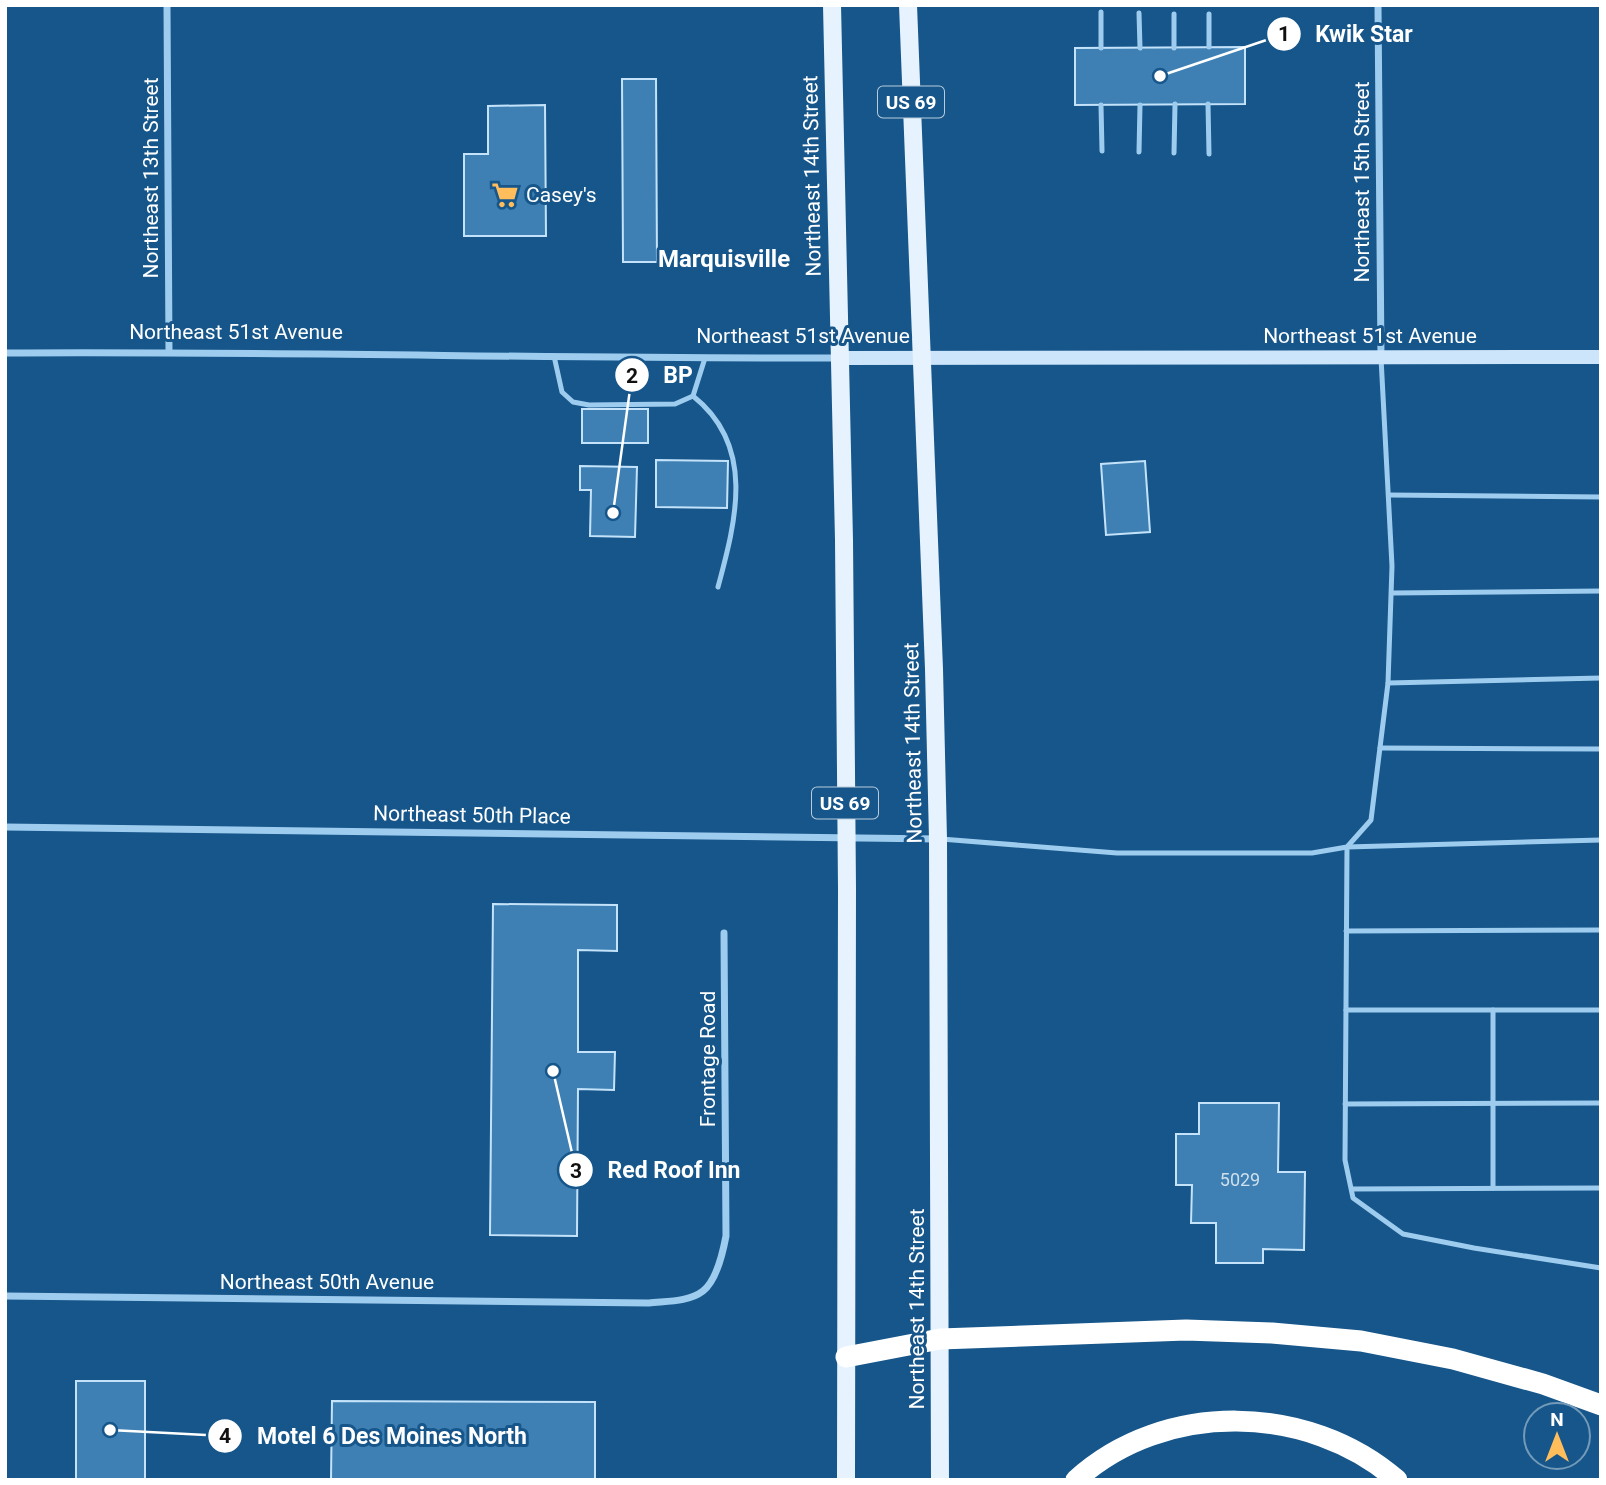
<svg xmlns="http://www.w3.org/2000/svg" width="1606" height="1485" font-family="Roboto,sans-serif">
  <rect width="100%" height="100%" fill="#16568a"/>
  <g fill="#3e80b3" stroke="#c4e3fb" stroke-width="2">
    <polygon points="1245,47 1245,104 1075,105 1075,48"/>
    <polygon points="622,79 656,79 657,262 623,262"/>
    <polygon points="545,105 546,236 464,236 464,154 488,154 488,106"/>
    <rect x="582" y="409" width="66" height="34"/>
    <polygon points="656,460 728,461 727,508 656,507"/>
    <polygon points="1145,461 1150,532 1106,535 1101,464"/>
    <polygon points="580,466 637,467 635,537 590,536 591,490 580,490"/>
    <polygon points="493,904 617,905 617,951 578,950 578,1052 615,1052 614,1090 578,1089 577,1236 490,1235"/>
    <polygon points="1199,1103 1279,1103 1278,1172 1305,1172 1304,1250 1263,1249 1263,1263 1216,1263 1216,1223 1191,1223 1192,1185 1176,1185 1176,1134 1199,1134"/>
    <rect x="76" y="1381" width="69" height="99"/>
    <polygon points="332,1401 595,1402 595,1480 331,1480"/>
  </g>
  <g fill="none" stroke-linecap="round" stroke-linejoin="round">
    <g stroke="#9eccef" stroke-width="5">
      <polyline points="1101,12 1101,48"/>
      <polyline points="1139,13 1140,48"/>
      <polyline points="1174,14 1174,48"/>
      <polyline points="1209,14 1209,47"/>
      <polyline points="1208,104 1209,154"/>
      <polyline points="1101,105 1102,151"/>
      <polyline points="1139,152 1140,105"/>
      <polyline points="1174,153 1175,104"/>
      <polyline points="554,356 562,392 573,402 589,405 675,404 693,396 705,358"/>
      <path d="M693 396C756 446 736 520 718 587"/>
      <polyline points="1389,495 1601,497"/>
      <polyline points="1392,593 1601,591"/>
      <polyline points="1388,683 1601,678"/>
      <polyline points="1380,748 1601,749"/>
      <polyline points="941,839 1117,853 1312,853 1347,847 1371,820 1388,683 1392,566 1381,358"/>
      <polyline points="1601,840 1347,847 1345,1160 1353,1198 1403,1234 1474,1248 1601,1268"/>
      <polyline points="1346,931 1601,930"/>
      <polyline points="1346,1010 1601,1010"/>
      <polyline points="1493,1010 1493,1188"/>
      <polyline points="1345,1104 1601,1103"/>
      <polyline points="1352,1189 1601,1188"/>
    </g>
    <g stroke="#9eccef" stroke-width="7">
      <polyline points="167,5 169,351"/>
      <polyline points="1378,5 1381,358"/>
      <path d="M5 353C283 351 560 359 837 358"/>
      <polyline points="5,827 938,839"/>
      <path d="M5 1296 649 1303C666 1301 689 1302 703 1291 716 1281 723 1252 726 1236L724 933"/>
    </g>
    <polyline stroke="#cce5fa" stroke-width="14" points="838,358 1601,357"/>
    <g stroke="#e6f3ff" stroke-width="18">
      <polyline points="832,5 844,540 847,888 846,1480"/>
      <polyline points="908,5 934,669 938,839 940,1480"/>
    </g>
    <g stroke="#fff" stroke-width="21">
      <polyline points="846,1357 940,1339 1186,1330 1272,1333 1361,1341 1453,1359 1543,1384 1601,1405"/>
      <path d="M1076 1480C1164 1400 1309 1403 1397 1480"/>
    </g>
  </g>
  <defs>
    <g id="supermarket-bare" transform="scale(2.1)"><path d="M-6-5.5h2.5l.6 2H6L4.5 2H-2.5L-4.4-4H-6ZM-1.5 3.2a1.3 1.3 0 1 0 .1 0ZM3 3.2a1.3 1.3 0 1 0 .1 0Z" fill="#ffbd5c" stroke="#16568a" stroke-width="2.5" paint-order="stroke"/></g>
  </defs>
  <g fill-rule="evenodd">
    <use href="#supermarket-bare" x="505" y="195"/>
  </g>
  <g text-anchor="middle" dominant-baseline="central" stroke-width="6" stroke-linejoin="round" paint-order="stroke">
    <g font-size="18" fill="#cfdfec">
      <text x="1240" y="1179">5029</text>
    </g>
    <g fill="#16568a" stroke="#b9ccdc" stroke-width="2">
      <rect x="878" y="86.5" width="66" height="31" rx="5"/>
      <rect x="812" y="787.5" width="66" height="31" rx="5"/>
    </g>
    <g font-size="19" font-weight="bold" fill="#fff">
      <text x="911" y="102">US 69</text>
      <text x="845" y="803">US 69</text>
    </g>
    <g font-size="21" fill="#fff" stroke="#16568a">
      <text transform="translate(812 176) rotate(-91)">Northeast 14th Street</text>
      <text transform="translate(151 178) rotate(-90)">Northeast 13th Street</text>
      <text transform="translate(1362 182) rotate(-90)">Northeast 15th Street</text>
      <text x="236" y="332">Northeast 51st Avenue</text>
      <text x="803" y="336">Northeast 51st Avenue</text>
      <text x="1370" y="336">Northeast 51st Avenue</text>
      <text transform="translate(913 743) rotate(-91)">Northeast 14th Street</text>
      <text transform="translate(472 815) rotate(1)">Northeast 50th Place</text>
      <text transform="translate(708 1059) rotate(-90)">Frontage Road</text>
      <text x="327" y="1282">Northeast 50th Avenue</text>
      <text transform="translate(917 1309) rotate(-90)">Northeast 14th Street</text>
    </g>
    <g font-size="21" fill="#fff" stroke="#16568a" text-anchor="start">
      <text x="526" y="195">Casey's</text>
    </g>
    <g font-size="24" font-weight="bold" fill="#fff" stroke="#16568a">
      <text x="724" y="259">Marquisville</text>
    </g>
  </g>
  <path fill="none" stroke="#fff" stroke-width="2.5" d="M1160 76L1284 34M613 513L632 375M553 1071L576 1170M110 1430L225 1436"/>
  <g fill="#fff" stroke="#16568a" stroke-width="2.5">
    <circle cx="1160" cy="76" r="7"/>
    <circle cx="613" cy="513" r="7"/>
    <circle cx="553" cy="1071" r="7"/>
    <circle cx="110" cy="1430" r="7"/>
    <circle cx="1284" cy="34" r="18"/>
    <circle cx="632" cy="375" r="18"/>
    <circle cx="576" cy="1170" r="18"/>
    <circle cx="225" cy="1436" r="18"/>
  </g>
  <g font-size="21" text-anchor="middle" font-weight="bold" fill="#111">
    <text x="1284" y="41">1</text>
    <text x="632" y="383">2</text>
    <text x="576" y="1178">3</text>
    <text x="225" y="1443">4</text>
  </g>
  <g font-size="23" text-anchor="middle" font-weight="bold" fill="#fff" stroke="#16568a" stroke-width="6" stroke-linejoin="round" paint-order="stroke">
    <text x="1364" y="42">Kwik Star</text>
    <text x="678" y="383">BP</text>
    <text x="674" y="1178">Red Roof Inn</text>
    <text x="392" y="1444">Motel 6 Des Moines North</text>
  </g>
  <rect width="1606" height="1485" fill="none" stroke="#ffffff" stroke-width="14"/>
  <g transform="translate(1557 1436)"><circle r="33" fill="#16568a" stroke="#739ab9" stroke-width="2"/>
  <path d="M0-5L12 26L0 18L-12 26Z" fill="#ffbd5c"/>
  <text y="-10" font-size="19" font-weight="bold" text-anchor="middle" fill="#ffffff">N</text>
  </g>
</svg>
